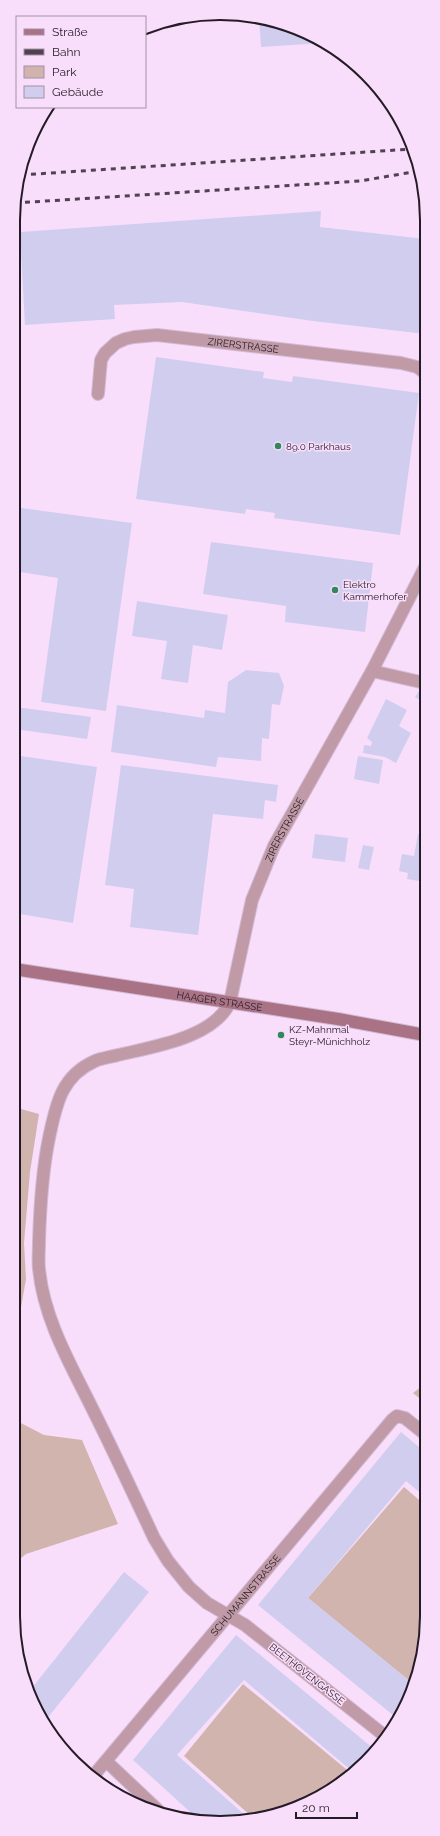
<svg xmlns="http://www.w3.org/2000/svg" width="440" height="1836" font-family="Raleway,sans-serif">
  <rect width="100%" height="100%" fill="#f9defb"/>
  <g fill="#d1b4ae">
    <polygon points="14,1107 39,1114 30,1172 24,1243 26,1279 13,1353"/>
    <polygon points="425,1384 425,1403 413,1393"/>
    <polygon points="13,1419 44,1435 82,1440 118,1524 26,1554 14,1564 13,1569"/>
    <polygon points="404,1487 425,1505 425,1643 412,1683 308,1598"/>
    <polygon points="243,1684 352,1774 346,1780 286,1812 252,1817 184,1756"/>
  </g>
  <g fill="#d1cdef">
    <polygon points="259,18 312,34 324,43 261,47"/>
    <polygon points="321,211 320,227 425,239 425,334 313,321 182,302 114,305 115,319 25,325 20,232"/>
    <polygon points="156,357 264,372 263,378 292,382 293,376 419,393 400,535 274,518 275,513 246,509 245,514 136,499"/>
    <polygon points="14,507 132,523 106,711 41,702 58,578 14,571"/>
    <polygon points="211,542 373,563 365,632 285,622 286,606 203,594"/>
    <polygon points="137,601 228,615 222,650 193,645 188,683 161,679 167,641 132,636"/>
    <polygon points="246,670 279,673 284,686 280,705 272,704 269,739 262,738 261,761 218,757 216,767 111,752 117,705 204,718 205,710 225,713 228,682"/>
    <polygon points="419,691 425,695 425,703 415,697"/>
    <polygon points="386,699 407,710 399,726 411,733 396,763 385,757 363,753 364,745 371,746 372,742 367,738"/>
    <polygon points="16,707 91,717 87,739 14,729"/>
    <polygon points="14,755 97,767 73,923 14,913"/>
    <polygon points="358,756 383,760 379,784 354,779"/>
    <polygon points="121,765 278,785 276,802 265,800 263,819 213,814 198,935 130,927 134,889 105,885"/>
    <polygon points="315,834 348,838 345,862 312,858"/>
    <polygon points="418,834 425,835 425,882 407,879 408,873 399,871 402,854 414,856"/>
    <polygon points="363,845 374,847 369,870 358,868"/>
    <polygon points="425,967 425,987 419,972"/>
    <polygon points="401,1432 425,1452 425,1497 406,1481 308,1598 412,1683 399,1720 258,1605"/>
    <polygon points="124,1572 149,1592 45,1721 28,1693"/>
    <polygon points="236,1635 374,1749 353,1772 244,1680 177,1755 247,1817 206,1823 200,1821 133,1760"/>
  </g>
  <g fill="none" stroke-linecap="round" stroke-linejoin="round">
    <g stroke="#d3bbd5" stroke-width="14">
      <g id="minor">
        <path id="s1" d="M98 394 101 360 105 353 116 343 125 339 134 337 157 335 401 363 417 367 425 373"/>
        <polyline points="372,671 425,683"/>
        <path id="s2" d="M385 1736 245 1625 207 1603 189 1587 168 1561 154 1538C134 1495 114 1452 93 1410 71 1365 44 1320 39 1269 38 1260 39 1251 39 1242 40 1207 42 1172 49 1138 56 1105 61 1076 95 1061 102 1058 111 1057 118 1055 152 1047 214 1038 230 1002L252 900 274 846 372 671 425 567"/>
        <polyline points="106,1761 158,1810"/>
        <path id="s3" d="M94 1775 392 1420 397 1416 405 1418 425 1434"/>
      </g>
    </g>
    <g stroke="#d3bbd5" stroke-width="14">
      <g id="secondary">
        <path id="s4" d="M14 969 338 1019 425 1035"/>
      </g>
    </g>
    <use href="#minor" stroke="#c09aa6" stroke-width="12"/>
    <use href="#secondary" stroke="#a97385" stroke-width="12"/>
    <g stroke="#504251" stroke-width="3" stroke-dasharray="5 5" stroke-linecap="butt">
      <polyline points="21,175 412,149"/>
      <polyline points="15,203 360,181 419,171"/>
    </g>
  </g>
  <g fill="#31885d" stroke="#f9defb" stroke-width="1.5">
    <circle cx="278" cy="446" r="4"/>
    <circle cx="335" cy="590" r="4"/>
    <circle cx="281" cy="1035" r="4"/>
  </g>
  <g text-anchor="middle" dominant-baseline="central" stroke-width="3" stroke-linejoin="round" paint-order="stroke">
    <g font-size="10" fill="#251b26" stroke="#f9defb">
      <text stroke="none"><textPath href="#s1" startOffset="186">ZIRERSTRASSE</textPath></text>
      <text stroke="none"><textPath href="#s2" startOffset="1160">ZIRERSTRASSE</textPath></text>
      <text stroke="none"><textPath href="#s4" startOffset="208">HAAGER STRASSE</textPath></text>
      <text stroke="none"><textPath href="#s3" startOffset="235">SCHUMANNSTRASSE</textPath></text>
      <text transform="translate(307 1674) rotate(38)">BEETHOVENGASSE</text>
    </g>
    <g font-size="10" fill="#251b26" stroke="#f9defb" text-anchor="start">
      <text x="286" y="446">89.0 Parkhaus</text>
      <text x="343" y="584">Elektro<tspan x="343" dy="12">Kammerhofer</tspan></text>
      <text x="289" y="1029">KZ-Mahnmal<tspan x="289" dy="12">Steyr-Münichholz</tspan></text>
    </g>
  </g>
  <path d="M0 0H440V1836H0ZM220 20H220A200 200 0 0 1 420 220V1616A200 200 0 0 1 220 1816H220A200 200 0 0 1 20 1616V220A200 200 0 0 1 220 20Z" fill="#f9defb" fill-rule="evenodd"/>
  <path fill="none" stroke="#251b26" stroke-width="2" d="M220 20H220A200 200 0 0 1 420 220V1616A200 200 0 0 1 220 1816H220A200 200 0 0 1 20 1616V220A200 200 0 0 1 220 20Z"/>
  <rect x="16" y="16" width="130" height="92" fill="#f9defb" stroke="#a490a6"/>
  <rect x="24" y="29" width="20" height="6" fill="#a97385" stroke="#a490a6"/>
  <text x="52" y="36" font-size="12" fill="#251b26">Straße</text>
  <rect x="24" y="49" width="20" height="6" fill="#504251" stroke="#a490a6"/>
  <text x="52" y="56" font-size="12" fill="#251b26">Bahn</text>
  <rect x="24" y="66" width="20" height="12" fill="#d1b4ae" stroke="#a490a6"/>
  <text x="52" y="76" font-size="12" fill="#251b26">Park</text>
  <rect x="24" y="86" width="20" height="12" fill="#d1cdef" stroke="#a490a6"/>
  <text x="52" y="96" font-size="12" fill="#251b26">Gebäude</text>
  <path d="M296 1812v6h61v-6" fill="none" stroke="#251b26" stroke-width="2"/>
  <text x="302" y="1812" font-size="12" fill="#251b26" stroke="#f9defb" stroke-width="3" paint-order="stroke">20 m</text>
</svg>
